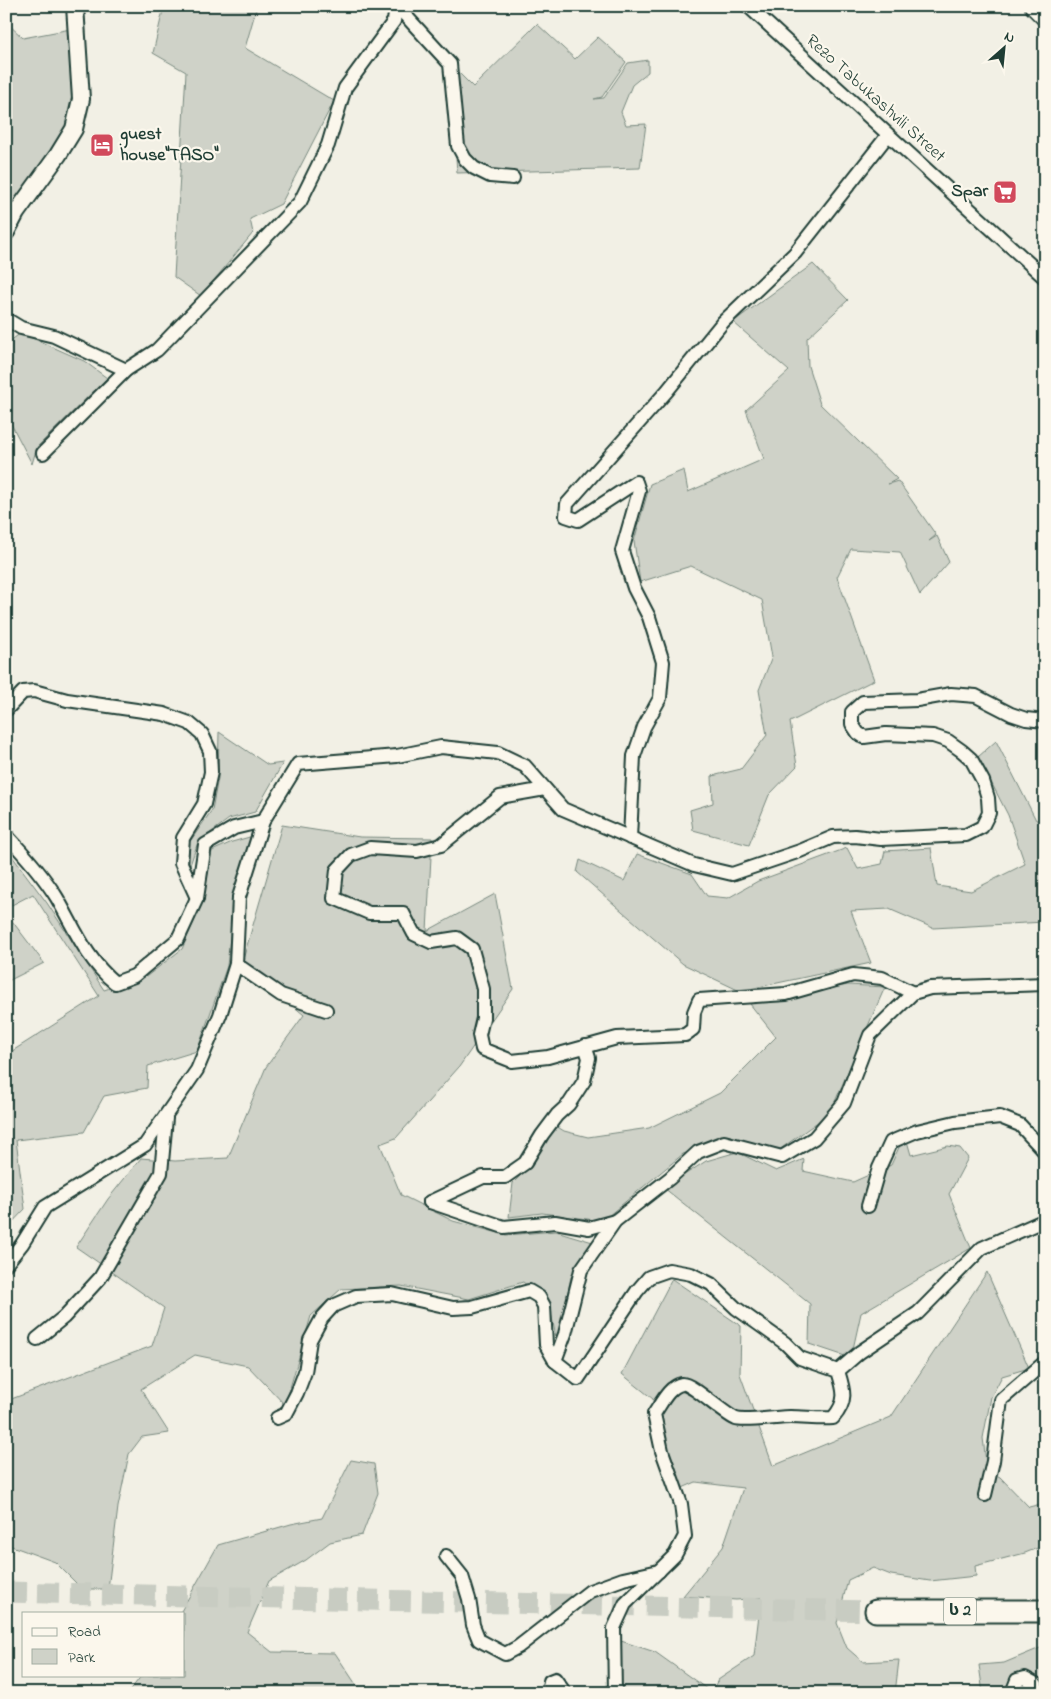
<svg xmlns="http://www.w3.org/2000/svg" width="1051" height="1699" font-family="'Indie Flower','Noto Sans Georgian',sans-serif">
  <rect width="100%" height="100%" fill="#f2f0e5"/>
  <filter id="ink" filterUnits="userSpaceOnUse"><feTurbulence type="fractalNoise" baseFrequency=".02" numOctaves="2"/><feDisplacementMap in="SourceGraphic" scale="10" xChannelSelector="R" yChannelSelector="G"/><feConvolveMatrix kernelMatrix="1 2 1 2 8 2 1 2 1" color-interpolation-filters="sRGB"/></filter>
  <g filter="url(#ink)">
    <g fill="#cfd2c8" stroke="#77887e">
      <polygon points="164,6 257,6 245,48 334,101 281,204 250,219 253,233 201,296 174,277 186,72 153,53"/>
      <polygon points="6,22 23,38 76,28 74,129 6,232"/>
      <polygon points="537,24 575,59 598,37 626,62 602,97 594,99 604,98 628,63 648,60 648,72 632,85 621,112 626,125 646,124 640,168 457,173 450,64 473,87"/>
      <polygon points="813,264 848,300 807,338 808,366 820,404 897,479 888,484 898,481 936,535 929,541 937,536 949,562 920,595 900,552 851,549 837,577 874,680 790,722 797,766 769,795 749,845 693,830 690,810 713,803 712,776 741,769 767,735 759,690 772,657 762,600 691,566 640,582 634,541 650,484 684,470 688,492 764,459 746,410 789,371 733,322"/>
      <polygon points="21,333 84,361 107,378 37,447 32,464 6,414 6,344"/>
      <polygon points="219,732 268,765 283,763 255,812 229,819 198,842 189,868 189,843 212,810 218,778"/>
      <polygon points="996,741 1036,820 1045,820 1045,922 933,928 889,909 851,911 871,963 740,991 683,964 577,872 580,860 624,881 637,854 692,874 707,896 728,898 758,881 847,848 858,869 882,864 885,851 931,848 937,886 971,891 1025,864 1008,815 978,757"/>
      <polygon points="282,825 360,837 432,838 427,931 495,894 513,989 459,1067 396,1138 380,1144 401,1195 453,1221 506,1235 556,1231 596,1243 571,1277 557,1342 549,1303 523,1282 469,1299 401,1286 341,1289 311,1316 285,1405 248,1366 195,1355 141,1389 169,1433 142,1437 129,1454 118,1507 108,1589 82,1589 55,1562 6,1544 6,1401 152,1346 164,1308 76,1247 108,1199 141,1158 175,1161 228,1158 266,1067 304,1015 242,963"/>
      <polygon points="253,836 234,898 227,966 197,1051 148,1066 147,1088 104,1096 84,1132 16,1140 25,1209 6,1229 6,1055 99,996 33,894 6,908 6,848 47,903 104,990 147,976 182,949 203,901 212,851 232,842"/>
      <polygon points="6,913 44,963 6,982"/>
      <polygon points="848,985 885,987 830,1113 779,1150 732,1138 683,1154 602,1221 542,1213 509,1217 513,1183 533,1163 556,1126 564,1131 588,1137 649,1128 720,1093 776,1037 750,1004"/>
      <polygon points="905,1134 911,1155 948,1146 960,1148 968,1158 949,1194 971,1248 861,1313 851,1358 809,1344 810,1304 664,1188 706,1161 737,1152 776,1171 804,1159 803,1171 853,1182 891,1165"/>
      <polygon points="987,1272 1029,1368 1002,1376 991,1397 983,1438 987,1470 1000,1477 1029,1507 1045,1503 1045,1545 1025,1553 975,1566 976,1576 930,1581 891,1575 873,1568 848,1580 837,1623 847,1648 863,1662 899,1660 895,1693 620,1693 621,1641 655,1652 711,1692 718,1680 754,1656 761,1598 736,1600 683,1596 723,1547 743,1488 696,1482 678,1490 656,1445 653,1399 622,1374 672,1279 741,1326 740,1374 773,1466 891,1417"/>
      <polygon points="351,1460 374,1464 378,1493 362,1535 330,1542 306,1560 269,1581 247,1632 272,1652 335,1653 357,1686 358,1693 128,1693 142,1675 184,1675 184,1613 180,1613 218,1545 291,1524 322,1518"/>
      <polygon points="1045,1646 1045,1693 983,1693 979,1665 1004,1663"/>
    </g>
    <g fill="none" stroke-linecap="round" stroke-linejoin="round">
      <polyline stroke="#c8ccc2" stroke-width="21" stroke-dasharray="21 11" stroke-linecap="butt" points="6,1592 876,1611"/>
      <g stroke="#1f3d34" stroke-width="16">
        <g id="minor">
          <polyline points="400,6 405,15 450,64 458,146 465,159 474,168 490,176 513,178"/>
          <polyline points="748,6 1045,278"/>
          <polyline points="6,319 21,328 54,336 126,370"/>
          <polyline points="43,453 126,370 157,350 300,202 328,145 345,88 394,21 396,6"/>
          <polyline points="6,710 23,692 34,691 67,700 164,714 189,723 202,734 210,751 211,772 204,804 183,838 181,863 197,898"/>
          <polyline points="545,789 500,797 441,845 417,851 370,848 351,855 337,870 334,898 369,913 403,913 414,934 431,942 457,938 472,949 483,989 483,1018 479,1035 482,1049 512,1061 548,1057 617,1038 685,1035 693,1029 694,1012 699,1000 786,994 853,975 882,978 913,993"/>
          <path d="M6 835C25 855 43 875 57 898 75 929 86 959 115 983L134 976 178 939 197 898 205 845 234 828 263 821"/>
          <polyline points="630,838 634,756 644,727 660,698 663,662 649,617 634,588 622,551 639,491 636,482 578,520 566,516 567,504 667,391 723,322 795,253 888,135"/>
          <polyline points="236,964 281,995 326,1010"/>
          <polyline points="430,1202 483,1177 505,1177 525,1163 542,1135 557,1115 569,1104 584,1081 589,1058 585,1046"/>
          <polyline points="430,1202 504,1227 555,1222 589,1228 615,1221"/>
          <polyline points="868,1206 879,1168 891,1142 917,1131 955,1122 1000,1117 1020,1125 1045,1152"/>
          <polyline points="6,1264 22,1244 45,1207 145,1145 197,1070 220,1015 236,964 239,897 263,821 298,764 397,756 441,747 498,753 525,766 563,809 694,865 732,874 800,851 833,837 855,836 881,839 966,835 982,827 989,813 988,798 983,781 971,759 962,751 948,741 933,736 886,734 864,737 858,733 852,724 852,712 863,702 917,700 951,694 976,696 1011,714 1026,719 1045,721"/>
          <polyline points="37,1339 64,1317 100,1278 161,1173 166,1118"/>
          <polyline points="838,1371 860,1352 918,1313 982,1248 1045,1220"/>
          <polyline points="277,1418 286,1414 297,1393 305,1372 310,1340 322,1318 333,1306 356,1296 392,1294 453,1308 472,1307 529,1291 539,1297 544,1306 546,1345 555,1361"/>
          <polyline points="985,1495 993,1461 1001,1400 1045,1362"/>
          <polyline points="446,1556 462,1576 469,1599 473,1625 479,1640 505,1654 518,1647 590,1591 623,1579 659,1571"/>
          <polyline points="553,1693 549,1687 550,1681 555,1679 565,1693"/>
          <path d="M615 1693 614 1628 625 1604 675 1555 685 1536 681 1504 662 1451 654 1414C661 1404 669 1386 682 1384 690 1382 725 1415 736 1419 744 1422 779 1417 790 1417 805 1417 818 1419 833 1418 848 1401 844 1390 838 1371L800 1358 785 1343 736 1308 711 1284 691 1274 669 1270 649 1277 637 1291 578 1379 555 1361 565 1334 581 1270 615 1221 670 1178 698 1152 724 1142 782 1157 814 1138 844 1103 870 1035 913 993 930 988 1045 984"/>
          <polyline points="1012,1693 1017,1680 1025,1678 1036,1684 1039,1693"/>
        </g>
      </g>
      <g stroke="#1f3d34" stroke-width="20">
        <polyline id="tertiary" points="6,232 16,213 58,155 74,129 81,99 75,6"/>
      </g>
      <g stroke="#1f3d34" stroke-width="21">
        <polyline id="secondary" points="1034,6 1045,17"/>
      </g>
      <g stroke="#1f3d34" stroke-width="25">
        <polyline id="trunk" points="876,1611 1045,1611"/>
      </g>
      <use href="#minor" stroke="#fbf7ec" stroke-width="12"/>
      <use href="#tertiary" stroke="#fbf7ec" stroke-width="16"/>
      <use href="#secondary" stroke="#fbf7ec" stroke-width="18"/>
      <use href="#trunk" stroke="#fbf7ec" stroke-width="21"/>
    </g>
  </g>
  <defs>
    <g id="hotel-square" transform="scale(1.25)"><rect x="-9" y="-9" width="18" height="18" rx="4" fill="#d1495b" stroke="#fbf7ec"/><path d="M-6-4.5h1.5V1H6V5H4.5V3h-9V5H-6ZM-4 0a1.8 1.8 0 1 1 3.6 0ZM.5 0V-2.5h3Q6-2.5 6 0Z" fill="#fff"/></g>
    <g id="supermarket-square" transform="scale(1.25)"><rect x="-9" y="-9" width="18" height="18" rx="4" fill="#d1495b" stroke="#fbf7ec"/><path d="M-6-5.5h2.5l.6 2H6L4.5 2H-2.5L-4.4-4H-6ZM-1.5 3.2a1.3 1.3 0 1 0 .1 0ZM3 3.2a1.3 1.3 0 1 0 .1 0Z" fill="#fff"/></g>
  </defs>
  <g fill-rule="evenodd">
    <use href="#hotel-square" x="102" y="145"/>
    <use href="#supermarket-square" x="1005" y="192"/>
  </g>
  <g text-anchor="middle" dominant-baseline="central" stroke-width="4.5" stroke-linejoin="round" paint-order="stroke">
    <rect fill="#fbf7ec" stroke="#61756b" stroke-width="1" x="944" y="1597.5" width="32" height="27" rx="4"/>
    <g font-size="16" font-weight="bold" fill="#1f3d34">
      <text x="960" y="1611">ს 2</text>
    </g>
    <g font-size="18" fill="#1f3d34" stroke="#fbf7ec">
      <text transform="translate(875 99) rotate(42)">Rezo Tabukashvili Street</text>
    </g>
    <g font-size="18" font-weight="bold" fill="#1f3d34" stroke="#fbf7ec" text-anchor="start">
      <text x="120" y="135">guest<tspan x="120" dy="21">house"TASO"</tspan></text>
      <text x="988" y="192" text-anchor="end">Spar</text>
    </g>
  </g>
  <rect width="1051" height="1699" fill="none" stroke="#fbf7ec" stroke-width="25"/>
  <rect x="12" y="12" width="1026" height="1674" fill="none" stroke="#1f3d34" stroke-width="2" filter="url(#ink)"/>
  <rect x="22" y="1612" width="162" height="65" fill="#fbf7ec" stroke="#a3ada2"/>
  <rect x="32" y="1628" width="25" height="8" fill="#fbf7ec" stroke="#a3ada2"/>
  <text x="68" y="1636" font-size="15" fill="#1f3d34">Road</text>
  <rect x="32" y="1649" width="25" height="15" fill="#cfd2c8" stroke="#a3ada2"/>
  <text x="68" y="1662" font-size="15" fill="#1f3d34">Park</text>
  <g transform="translate(1004 48) rotate(27)" stroke="#fbf7ec" stroke-width="4" paint-order="stroke">
  <path d="M0-4L9 19L0 12L-9 19Z" fill="#1f3d34"/>
  <text y="-8" font-size="14" font-weight="bold" text-anchor="middle" fill="#1f3d34">N</text>
  </g>
</svg>
